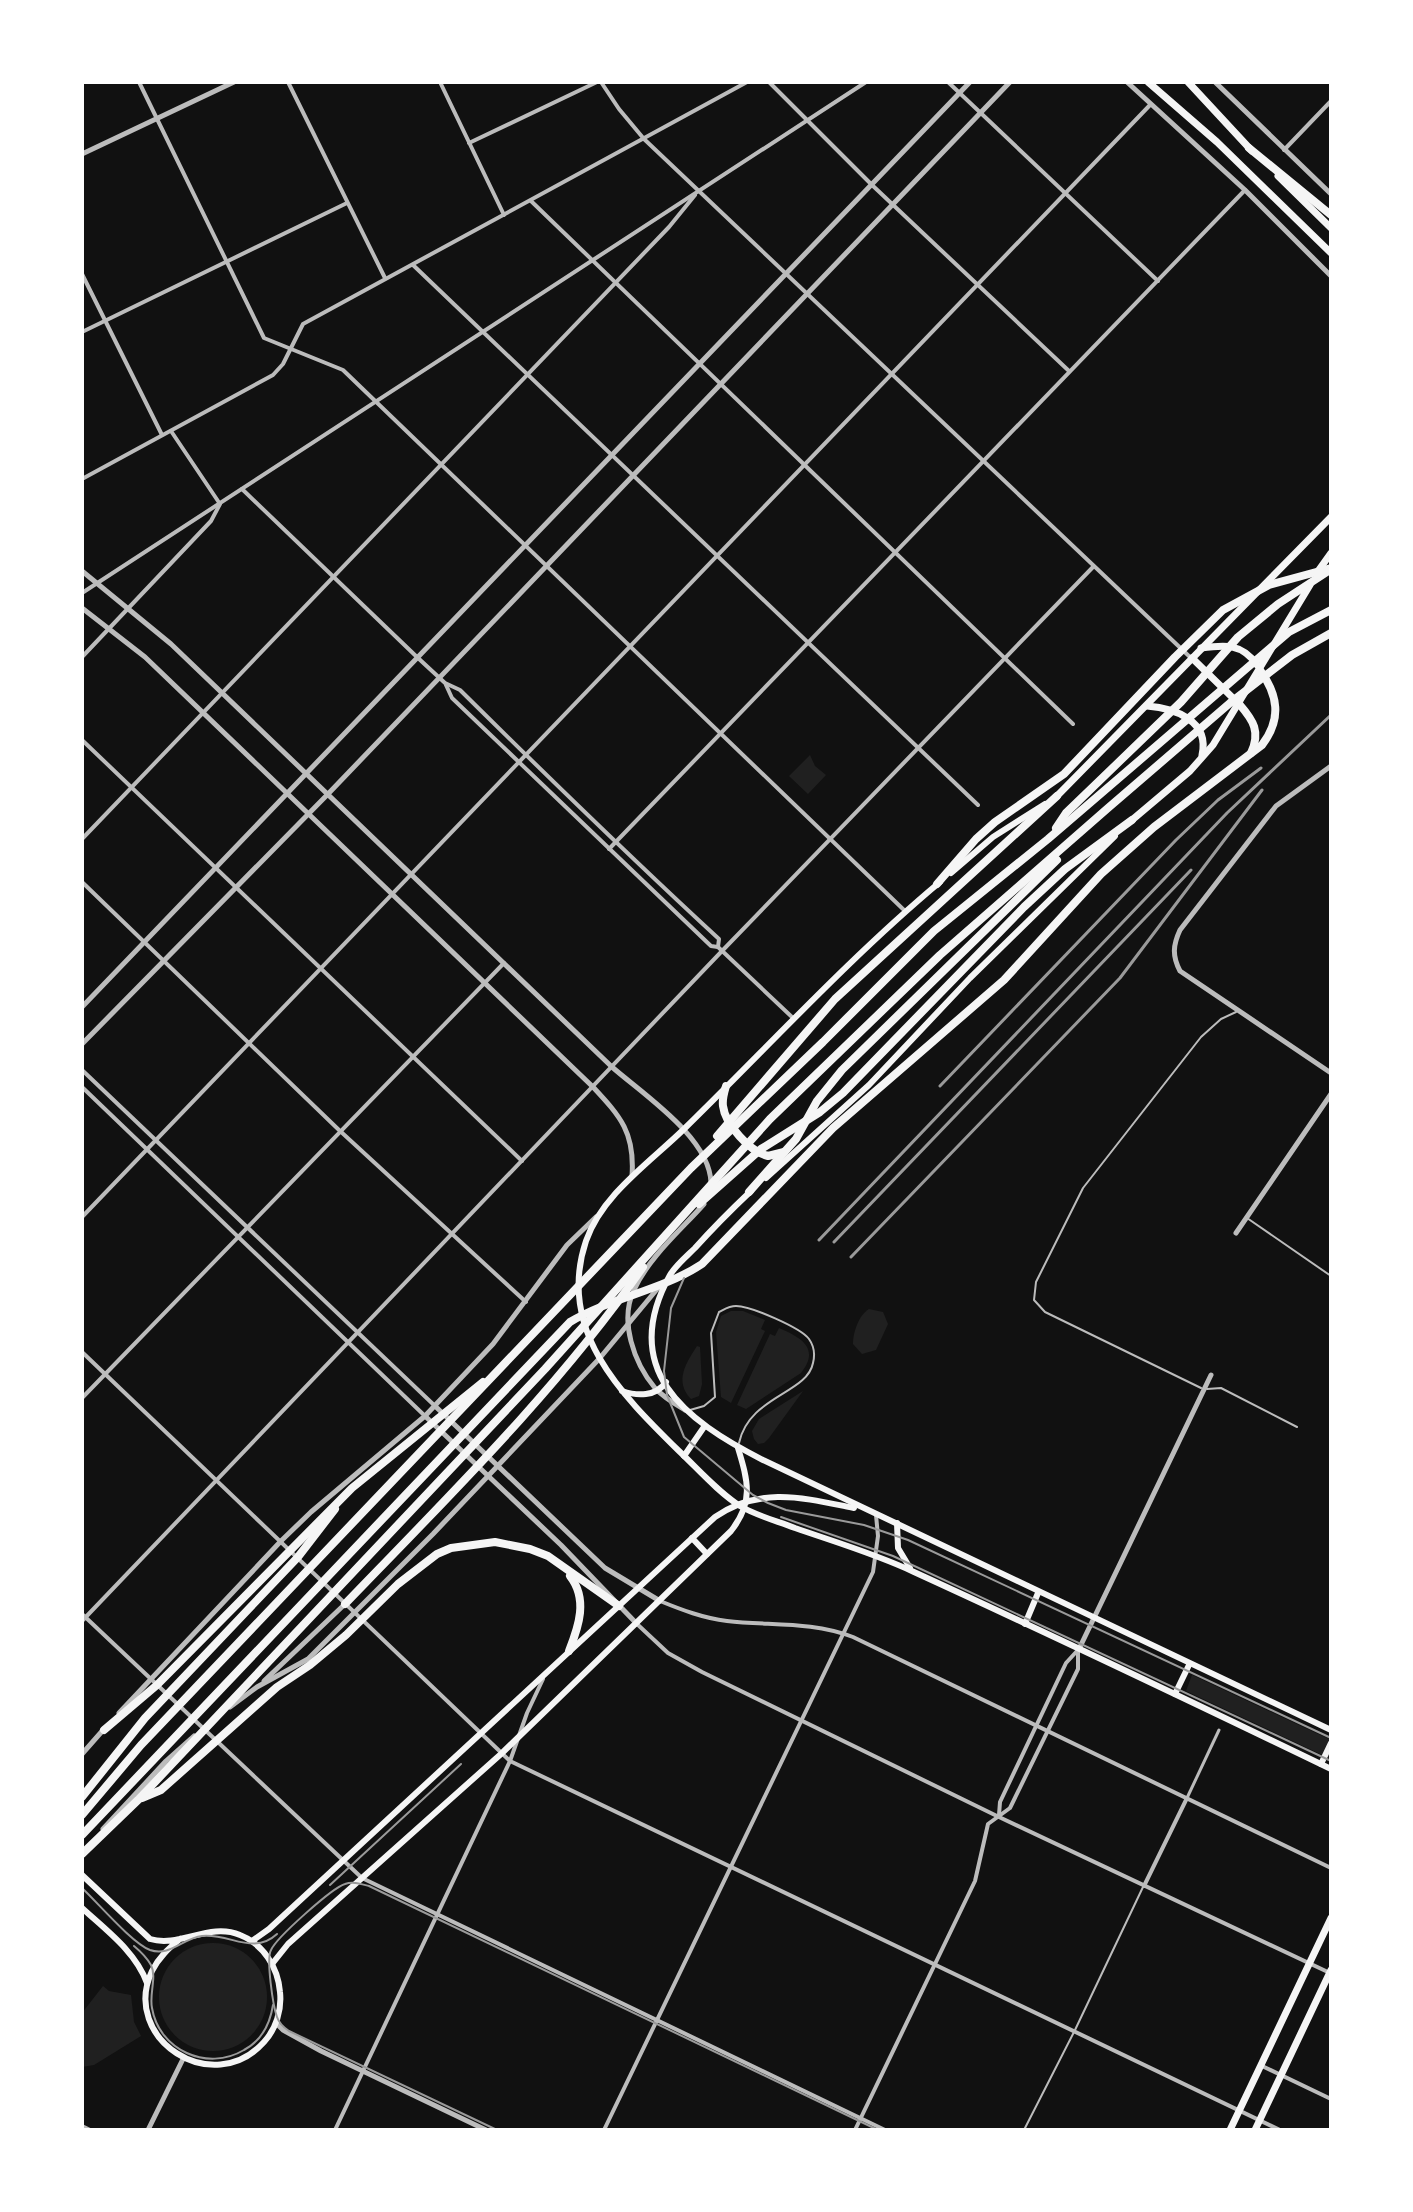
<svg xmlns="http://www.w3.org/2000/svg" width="1413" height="2212" font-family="'Public Sans',sans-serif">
  <rect width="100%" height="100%" fill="#111"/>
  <g fill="#202020">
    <polygon points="810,755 815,766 826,775 808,794 789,776"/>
    <path d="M869 1309 883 1312 888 1324 876 1350 862 1354 853 1344C853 1332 859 1315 869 1309Z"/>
    <polygon points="731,1311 743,1311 765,1320 761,1329 765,1331 731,1403 721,1397 716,1332 721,1316"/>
    <path d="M779 1328C800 1337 821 1348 801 1373L746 1409 737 1405 770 1334 775 1336Z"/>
    <path d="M697 1346 700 1347 702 1384 699 1396 691 1399C674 1381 686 1363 697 1346Z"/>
    <polygon points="803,1391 769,1438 764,1443 758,1444 754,1439 752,1431 759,1419"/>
    <polygon points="1192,1675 1331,1740 1331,1759 1186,1691"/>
    <circle cx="213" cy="1997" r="54"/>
    <polygon points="103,1986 109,1991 131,1995 134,2022 141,2036 94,2065 82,2067 82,2013"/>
  </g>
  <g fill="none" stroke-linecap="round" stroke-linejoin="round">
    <g stroke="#bcbcbc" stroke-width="2">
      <polyline points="1247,1218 1331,1276"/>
      <polyline points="1201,1388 1045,1312 1034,1300 1036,1282 1083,1188 1201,1037 1221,1019 1236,1012"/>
      <polyline points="1207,1389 1221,1388 1297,1427"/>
      <path d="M690 1410 704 1406 715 1397 711 1333 719 1312C725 1309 729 1306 736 1306 751 1306 801 1328 809 1339 814 1346 815 1355 813 1363 807 1394 749 1396 739 1443"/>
      <polyline points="1024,2130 1075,2030 1143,1887"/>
    </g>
    <polyline stroke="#bcbcbc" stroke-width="3" points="1187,1798 1219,1730"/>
    <g stroke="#bcbcbc" stroke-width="4">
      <polyline points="139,82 264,338 343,370 905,911"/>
      <polyline points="288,82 385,278"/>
      <polyline points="440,82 504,215"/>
      <polyline points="601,82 619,109 644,139 1191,658"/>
      <polyline points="769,82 872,185 1069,371"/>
      <polyline points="948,82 1158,281"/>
      <polyline points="469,143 597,82"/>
      <polyline points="1284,150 1331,101"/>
      <polyline points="531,201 1073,724"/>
      <polyline points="413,265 978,805"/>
      <polyline points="82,274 162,435"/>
      <polyline points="82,332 347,203"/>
      <polyline points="82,479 273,375 283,364 303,324 747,82"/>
      <path d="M242 489 418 658 445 683 460 690C545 774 631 858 719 939L718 947"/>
      <polyline points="82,593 866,82"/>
      <polyline points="82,657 211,521 220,504 171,431"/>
      <polyline points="446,685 452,698 711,946 718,947 793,1018"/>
      <polyline points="82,740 522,1161"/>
      <polyline points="82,839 669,227 695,195"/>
      <polyline points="609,849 1245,190"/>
      <polyline points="82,882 339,1130 526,1302"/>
      <polyline points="82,1070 435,1406"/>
      <polyline points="82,1087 425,1416"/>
      <polyline points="82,1217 1150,105"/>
      <polyline points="82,1352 510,1761 1280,2130"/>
      <polyline points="82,1398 504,963"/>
      <path d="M660 1601C682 1610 703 1618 727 1621 770 1626 811 1621 853 1637L1331 1868"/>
      <polyline points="82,1614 362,1878 885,2130"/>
      <polyline points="82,1621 722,951 1093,567"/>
      <polyline points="637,1624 668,1653 702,1672 999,1817 1330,1973"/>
      <polyline points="999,1815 1000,1802 1066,1663 1077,1651"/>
      <polyline points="1144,1886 1187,1798"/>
      <polyline points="1262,2066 1331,2099"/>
      <polyline points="82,2126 90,2130"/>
      <polyline points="335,2130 510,1761 527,1713 543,1679"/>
      <polyline points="604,2130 873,1572 878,1536 876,1515"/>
      <polyline points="855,2130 975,1881 988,1824 1010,1808 1078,1669 1078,1650"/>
    </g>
    <g stroke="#bcbcbc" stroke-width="5">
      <polyline points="1127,82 1245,190 1331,276"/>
      <polyline points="1215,82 1331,194"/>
      <polyline points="82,154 234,82"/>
      <path d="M82 571 171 644 612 1067C644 1095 710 1138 711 1183"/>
      <path d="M82 608 145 657 593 1087C621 1117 635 1133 632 1176"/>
      <path d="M1331 766 1276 806 1180 930C1173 945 1172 956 1180 971L1331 1073"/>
      <polyline points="82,1007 970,82"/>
      <polyline points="82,1044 328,794 1010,82"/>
      <polyline points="1236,1233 1331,1094"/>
      <polyline points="435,1406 605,1568 660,1601"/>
      <path d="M685 1410C675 1404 663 1397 655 1388 634 1363 619 1321 634 1290 649 1257 681 1230 704 1204"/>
      <polyline points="425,1416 561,1545 637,1624"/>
      <polyline points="1079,1649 1211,1375"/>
      <polyline points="264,1681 345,1604"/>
      <polyline points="230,1707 257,1687 308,1659 433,1534 599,1359 658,1288"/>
      <polyline points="119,1713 281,1541 311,1512 425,1416 493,1344 567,1245 596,1217"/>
      <polyline points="82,1754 104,1729"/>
      <polyline points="103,1829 166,1761 194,1736"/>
      <polyline points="276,2023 283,2030 321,2051 486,2130"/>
      <polyline points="148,2130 183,2059"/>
    </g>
    <g stroke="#f5f5f5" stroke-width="6">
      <polyline points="951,873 993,837 1045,804"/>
      <path d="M940 882C848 959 768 1047 683 1130 649 1163 602 1195 586 1241 556 1330 621 1394 679 1451 698 1469 718 1492 740 1506 757 1516 777 1521 795 1528 835 1542 876 1554 914 1572 1054 1636 1192 1702 1331 1769"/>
      <polyline points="766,1178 869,1085 970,978 1115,836"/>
      <path d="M751 1191C732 1209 713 1228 695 1248 687 1256 676 1265 670 1275 618 1369 684 1420 763 1460L1331 1730"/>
      <path d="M622 1391C637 1396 656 1397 666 1382"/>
      <polyline points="684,1456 704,1427"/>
      <polyline points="897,1523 898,1548 910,1568"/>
      <polyline points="692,1538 707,1554"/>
      <polyline points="1025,1624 1038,1593"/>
      <polyline points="1175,1694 1189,1665"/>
      <polyline points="1321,1764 1331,1743"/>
      <path d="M82 1875 150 1939C180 1948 209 1922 240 1935 263 1944 278 1967 280 1992 282 2010 276 2029 264 2042 213 2099 120 2039 152 1971 159 1957 169 1948 180 1939"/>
      <path d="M82 1908C106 1930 136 1952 147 1983"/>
      <path d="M252 1941 269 1929 715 1517C760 1486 804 1498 854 1508"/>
      <path d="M272 1964 288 1944 501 1754 731 1531C754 1502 748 1481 738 1448"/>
    </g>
    <g stroke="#f5f5f5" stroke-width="7">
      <polyline points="1148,82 1217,142 1331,253"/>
      <polyline points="1188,82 1252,151"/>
      <polyline points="1278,176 1331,228"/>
      <polyline points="1316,574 1331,553"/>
      <path d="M1201 648C1225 645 1242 643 1257 665"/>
      <polyline points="1192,658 1236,701"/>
      <path d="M1147 706C1175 708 1210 721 1202 755"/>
      <polyline points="1057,796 1331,517"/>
      <polyline points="1132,820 1190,771 1213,745 1310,585"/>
      <polyline points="1230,2130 1331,1918"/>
      <polyline points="1255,2130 1331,1970"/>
    </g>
    <g stroke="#f5f5f5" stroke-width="8">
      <polyline points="1249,148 1331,215"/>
      <path d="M1240 705C1253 720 1261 732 1251 753"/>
      <polyline points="1056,828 1066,813 1181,702 1238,637 1278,604 1330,570"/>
      <polyline points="937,884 976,839 995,822 1064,774 1175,657 1223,610 1269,585 1331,568"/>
      <path d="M726 1086C724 1093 722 1099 723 1106 725 1124 750 1152 768 1156L784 1152"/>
      <polyline points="717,1136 835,999 1057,796"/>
      <polyline points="749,1192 796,1139 817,1101 842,1070 1057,860"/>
      <polyline points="699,1204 761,1149 820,1112 843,1093 1024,907 1065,869 1132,820"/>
      <path d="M345 1604C449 1496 557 1390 643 1267"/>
      <path d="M569 1651C579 1626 588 1599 570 1576"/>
      <polyline points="104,1730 157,1685 352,1488 483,1382"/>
      <polyline points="82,1797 145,1718 298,1557 335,1509"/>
      <polyline points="142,1798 161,1790 277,1687 310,1665 346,1635 398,1584 437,1554 451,1548 495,1542 530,1549 548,1556 619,1606"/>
      <polyline points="82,1815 141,1745 691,1168 823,1042 934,931 1048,839 1289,632 1331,610"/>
      <path d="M82 1835 570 1322C612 1297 661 1291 702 1264L833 1128 1004 980 1101 874 1154 827 1262 745C1282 719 1278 695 1260 670"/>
      <polyline points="82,1854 138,1800 545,1369 770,1119 940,955 1108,808 1230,703 1292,655 1331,633"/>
    </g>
    <g stroke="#9a9a9a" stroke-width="2">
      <polyline points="684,1278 671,1308 664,1371 667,1395 684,1437 753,1495 768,1503 786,1510 864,1525 908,1540 1331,1738"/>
      <polyline points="781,1517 893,1556 1331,1761"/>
      <polyline points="330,1885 461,1764"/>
      <path d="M82 1888C98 1903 132 1943 150 1950 170 1957 183 1938 202 1936 230 1933 253 1956 277 1934"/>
      <path d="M134 1946C140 1951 147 1958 151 1965 157 1977 149 1994 152 2008 159 2050 207 2072 244 2050 261 2041 270 2024 273 2005"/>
      <path d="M497 2130 289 2031C283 2027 279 2023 277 2017 273 2006 266 1959 271 1950 277 1937 332 1888 345 1884 353 1881 361 1884 369 1886L878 2130"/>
    </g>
    <g stroke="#9a9a9a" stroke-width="3">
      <polyline points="940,1086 1176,840 1218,800 1261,768"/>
      <polyline points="819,1240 1227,813 1331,715"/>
      <polyline points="834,1242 1191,870"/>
      <polyline points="851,1257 1120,978 1262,790"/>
    </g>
  </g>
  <rect width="1413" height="2212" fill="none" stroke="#ffffff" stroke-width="168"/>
</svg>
